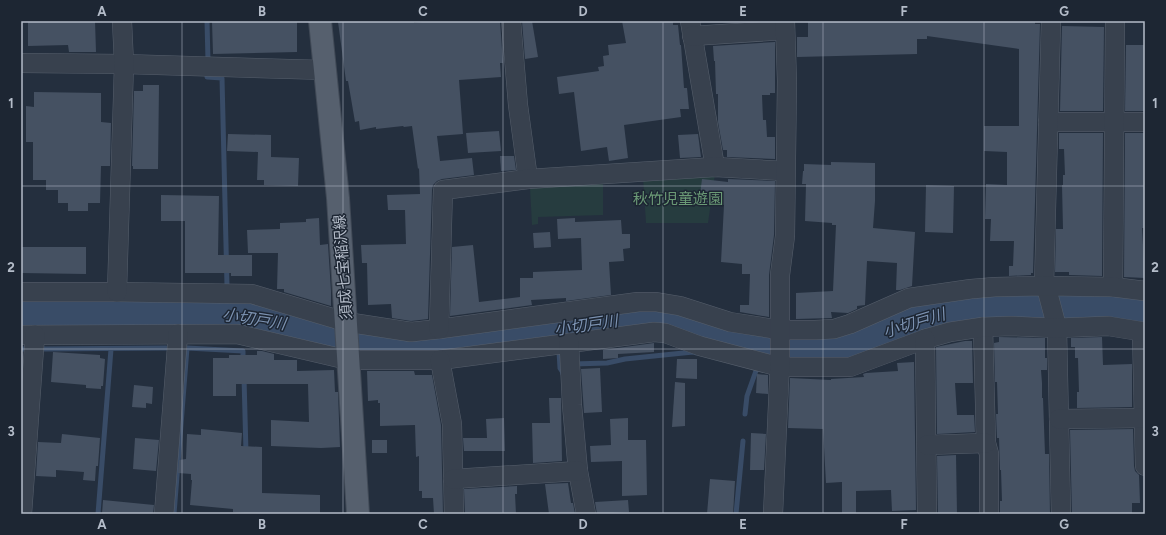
<svg xmlns="http://www.w3.org/2000/svg" width="1166" height="535" font-family="Figtree,'Noto Sans JP',sans-serif">
  <rect width="100%" height="100%" fill="#242f3e"/>
  <g fill="#263c3f">
    <polygon points="715,174 708,223 646,223 643,177"/>
    <polygon points="603,183 603,215 538,217 538,224 532,225 530,188"/>
  </g>
  <g fill="none" stroke-linecap="round" stroke-linejoin="round">
    <g stroke="#394c67" stroke-width="5">
      <polyline points="207,21 208,61"/>
      <polyline points="207,74 207,77 222,78 227,286"/>
      <polyline points="560,328 561,339"/>
      <polyline points="21,349 25,349"/>
      <polyline points="42,349 166,348"/>
      <polyline points="560,349 559,351 560,368 562,371 563,374"/>
      <polyline points="573,364 607,363 625,359 693,352 696,353"/>
      <polyline points="244,377 246,453"/>
      <polyline points="745,414 747,396 757,368"/>
      <polyline points="98,514 111,349"/>
      <polyline points="174,514 187,348 243,351 243,361"/>
      <polyline points="736,514 743,441"/>
    </g>
    <polyline stroke="#394c67" stroke-width="29" points="21,313 235,313 273,319 324,334 388,346 438,346 638,317 672,320 767,345 824,348 857,342 903,324 942,313 991,307 1032,308 1074,305 1114,306 1145,311"/>
  </g>
  <g fill="#455162">
    <polygon points="28,21 95,21 96,52 69,52 68,45 28,46"/>
    <polygon points="212,21 297,21 297,52 213,54"/>
    <polygon points="348,21 414,21 414,23 431,21 500,21 503,63 500,63 501,77 459,80 463,134 437,136 440,161 472,158 474,175 442,179 437,181 433,185 432,190 428,319 411,321 392,318 391,304 368,305 367,263 362,263 361,245 406,244 405,210 388,210 387,195 420,194 419,168 418,169 412,126 404,127 403,126 376,129 376,127 360,130 359,121 355,122 348,81 346,81 338,22"/>
    <polygon points="522,21 532,21 538,57 525,59"/>
    <polygon points="622,21 673,21 673,25 678,25 680,45 681,45 684,88 687,88 689,109 680,109 681,117 624,125 628,158 609,161 607,147 581,151 574,92 559,94 557,77 599,71 598,67 604,66 603,56 609,55 608,45 626,43"/>
    <polygon points="808,21 1035,21 1035,24 1040,24 1033,273 1031,273 1031,275 1009,276 1009,266 1013,266 1014,241 990,241 991,219 985,219 986,184 1007,185 1007,152 984,151 984,126 1019,126 1019,49 927,36 927,39 917,39 917,54 797,57 797,37 808,37"/>
    <polygon points="1062,26 1104,27 1103,111 1060,111"/>
    <polygon points="775,42 775,93 770,93 770,95 762,95 763,120 766,120 767,137 775,137 775,159 727,157 727,150 723,150 718,122 718,94 716,94 715,61 714,61 713,46"/>
    <polygon points="1126,45 1145,45 1145,111 1125,111"/>
    <polygon points="143,85 159,85 158,169 133,169 133,166 132,166 134,91 143,91"/>
    <polygon points="34,92 101,93 101,122 111,123 110,166 101,166 100,203 88,203 88,211 68,211 68,203 58,203 58,190 46,190 46,180 33,180 33,142 26,142 26,106 34,107"/>
    <polygon points="499,131 501,151 468,153 466,133"/>
    <polygon points="1059,133 1103,133 1102,276 1069,275 1069,272 1055,272 1056,229 1063,229 1062,185 1063,185 1063,175 1065,175 1064,149 1059,149"/>
    <polygon points="1125,133 1144,133 1145,228 1142,228 1145,278 1124,277"/>
    <polygon points="228,134 271,135 271,157 299,158 298,186 264,185 264,180 257,180 258,152 227,151"/>
    <polygon points="698,134 701,157 680,158 678,135"/>
    <polygon points="500,156 514,156 516,170 501,171"/>
    <polygon points="831,162 875,163 875,201 873,228 915,232 912,286 900,290 896,290 897,263 867,261 865,305 857,306 857,309 848,313 831,312 832,318 796,319 796,293 833,291 836,225 832,225 832,223 805,221 806,184 802,184 803,171 804,171 804,164 831,165"/>
    <polygon points="702,179 728,182 728,179 775,181 774,235 769,275 769,317 740,312 740,305 749,305 750,274 742,274 742,264 721,262 724,205 699,202"/>
    <polygon points="926,185 954,186 953,233 925,232"/>
    <polygon points="161,195 219,196 218,255 252,255 252,276 231,276 231,273 185,273 185,221 161,221"/>
    <polygon points="319,218 320,245 328,244 331,291 331,306 284,292 284,289 277,289 278,253 248,253 247,230 280,229 280,223 306,222 306,219"/>
    <polygon points="575,218 575,222 621,220 622,234 630,234 630,248 623,249 624,261 609,262 611,295 566,301 566,298 531,300 532,305 450,316 452,247 473,245 479,302 520,297 520,278 533,278 533,272 582,270 581,238 558,239 557,219"/>
    <polygon points="550,232 551,247 534,248 533,233"/>
    <polygon points="22,247 86,247 86,274 21,273"/>
    <polygon points="999,337 1045,338 1045,358 1047,358 1047,370 1041,370 1042,383 1042,398 1043,398 1045,454 1049,454 1050,514 1000,514 1000,501 1002,501 1001,470 1000,470 999,438 997,438 996,414 998,414 997,382 995,382 994,343 999,342"/>
    <polygon points="1102,337 1103,365 1132,364 1132,407 1077,408 1077,392 1079,392 1078,358 1075,358 1075,347 1071,347 1071,338"/>
    <polygon points="965,341 972,341 973,383 955,383 957,415 974,415 975,432 937,434 936,347"/>
    <polygon points="654,343 654,352 618,354 618,358 603,359 603,350"/>
    <polygon points="257,351 262,351 274,354 274,360 297,360 297,371 334,370 335,392 338,392 340,447 321,448 271,446 271,420 309,422 308,384 236,384 236,396 213,396 213,358 229,358 229,355 257,355"/>
    <polygon points="53,352 100,355 100,358 105,359 103,386 101,386 101,389 86,388 86,385 51,382"/>
    <polygon points="677,359 697,359 697,379 676,378"/>
    <polygon points="914,362 916,510 892,511 891,490 856,491 856,514 842,514 842,482 826,483 823,429 788,428 790,378 831,380 831,379 864,377 863,374 866,373 898,371 897,363"/>
    <polygon points="600,368 602,412 584,413 581,369"/>
    <polygon points="367,371 414,371 415,375 432,375 441,425 443,514 434,514 433,498 422,498 422,491 419,491 419,456 416,457 415,425 380,426 380,403 378,403 378,400 368,401"/>
    <polygon points="757,374 768,375 768,394 756,393"/>
    <polygon points="675,382 685,383 685,426 672,427"/>
    <polygon points="134,385 153,387 152,404 146,403 146,408 132,407"/>
    <polygon points="549,398 561,398 562,461 533,463 532,423 550,423"/>
    <polygon points="504,418 505,451 464,451 463,438 487,438 486,419"/>
    <polygon points="628,418 628,440 646,440 647,495 622,496 622,461 591,462 590,446 611,445 610,419"/>
    <polygon points="201,429 242,433 241,446 262,447 262,493 320,495 320,514 256,514 233,512 233,509 190,505 192,480 191,480 191,474 178,473 179,460 186,459 187,434 201,435"/>
    <polygon points="1133,429 1134,466 1135,471 1139,475 1140,503 1132,503 1132,514 1072,514 1070,430"/>
    <polygon points="751,433 766,434 764,470 750,470"/>
    <polygon points="62,434 100,438 98,466 96,466 95,481 83,480 84,472 56,470 56,477 36,476 38,442 61,443"/>
    <polygon points="135,438 159,440 156,471 133,469"/>
    <rect x="372" y="440" width="15" height="13"/>
    <polygon points="956,455 957,514 938,514 937,456"/>
    <polygon points="710,479 735,481 733,514 707,514"/>
    <polygon points="568,483 571,503 573,503 575,514 549,514 545,484"/>
    <polygon points="517,486 517,494 515,494 516,514 465,514 464,489"/>
    <polygon points="103,500 154,505 153,514 102,514"/>
    <polygon points="628,500 629,512 597,514 595,502"/>
  </g>
  <g fill="none" stroke-linecap="round" stroke-linejoin="round">
    <g stroke="#565f6c" stroke-width="20">
      <g id="minor">
        <polyline points="511,21 518,105 528,179"/>
        <polyline points="690,21 715,167"/>
        <polyline points="692,36 785,30"/>
        <polyline points="21,63 124,64 325,70"/>
        <polyline points="1048,122 1145,122"/>
        <polyline points="1044,286 1051,21"/>
        <polyline points="1046,286 1057,328 1061,514"/>
        <polyline points="1113,287 1115,21"/>
        <polyline points="21,292 117,292 252,294 346,322 411,332 439,329 638,302 656,302 680,306 730,322 780,330 815,330 834,329 850,324 909,298 971,289 995,287 1046,286 1113,287 1145,291"/>
        <polyline points="117,292 124,64 122,21"/>
        <polyline points="983,327 986,443 989,454 989,514"/>
        <polyline points="439,329 443,190 528,179 715,167 785,171"/>
        <polyline points="1142,332 1145,466"/>
        <polyline points="21,335 237,334 348,360 440,360 654,332 665,333 700,346 780,367 850,367 925,339 950,332 983,327 1011,326 1057,328 1108,326 1145,332"/>
        <polyline points="925,339 927,514"/>
        <polyline points="569,343 572,405 578,471 586,514"/>
        <polyline points="440,360 452,424 454,514"/>
        <polyline points="1059,419 1145,418"/>
        <polyline points="927,445 986,443"/>
        <polyline points="453,479 578,471"/>
        <polyline points="22,514 35,335"/>
        <polyline points="164,514 178,334"/>
        <polyline points="773,514 780,361 780,275 785,236 787,81 785,21"/>
      </g>
    </g>
    <g stroke="#414a57" stroke-width="24">
      <polyline id="major" points="320,21 338,198 358,514"/>
    </g>
    <use href="#minor" stroke="#38414e" stroke-width="19"/>
    <use href="#major" stroke="#56606e" stroke-width="22"/>
  </g>
  <path fill="none" stroke="#b4bcc9" stroke-width="1" stroke-opacity="0.55" d="M182 21V514M343 21V514M503 21V514M663 21V514M823 21V514M984 21V514M21 186H1145M21 349H1145"/>
  <g text-anchor="middle" dominant-baseline="central" stroke-width="3" stroke-linejoin="round" paint-order="stroke">
    <g font-size="15" fill="#6b9a76" stroke="#1d2633">
      <text x="678" y="199">秋竹児童遊園</text>
    </g>
    <g font-size="15" fill="#b4bcc9" stroke="#1d2633">
      <text transform="translate(343 267) rotate(-94)">須成七宝稲沢線</text>
    </g>
    <g font-size="16" font-style="italic" fill="#7c92b1" stroke="#1d2633">
      <text transform="translate(254 319) rotate(9)">小切戸川</text>
      <text transform="translate(914 323) rotate(-17)">小切戸川</text>
      <text transform="translate(586 325) rotate(-8)">小切戸川</text>
    </g>
  </g>
  <rect width="1166" height="535" fill="none" stroke="#1d2633" stroke-width="44"/>
  <rect x="22" y="22" width="1122" height="491" fill="none" stroke="#b4bcc9" stroke-width="1.5"/>
  <g font-size="13" text-anchor="middle" font-weight="bold" fill="#b4bcc9">
    <text x="102" y="16">A</text>
    <text x="262" y="16">B</text>
    <text x="423" y="16">C</text>
    <text x="583" y="16">D</text>
    <text x="743" y="16">E</text>
    <text x="904" y="16">F</text>
    <text x="1064" y="16">G</text>
    <text x="11" y="108">1</text>
    <text x="1155" y="108">1</text>
    <text x="11" y="272">2</text>
    <text x="1155" y="272">2</text>
    <text x="11" y="436">3</text>
    <text x="1155" y="436">3</text>
    <text x="102" y="529">A</text>
    <text x="262" y="529">B</text>
    <text x="423" y="529">C</text>
    <text x="583" y="529">D</text>
    <text x="743" y="529">E</text>
    <text x="904" y="529">F</text>
    <text x="1064" y="529">G</text>
  </g>
</svg>
